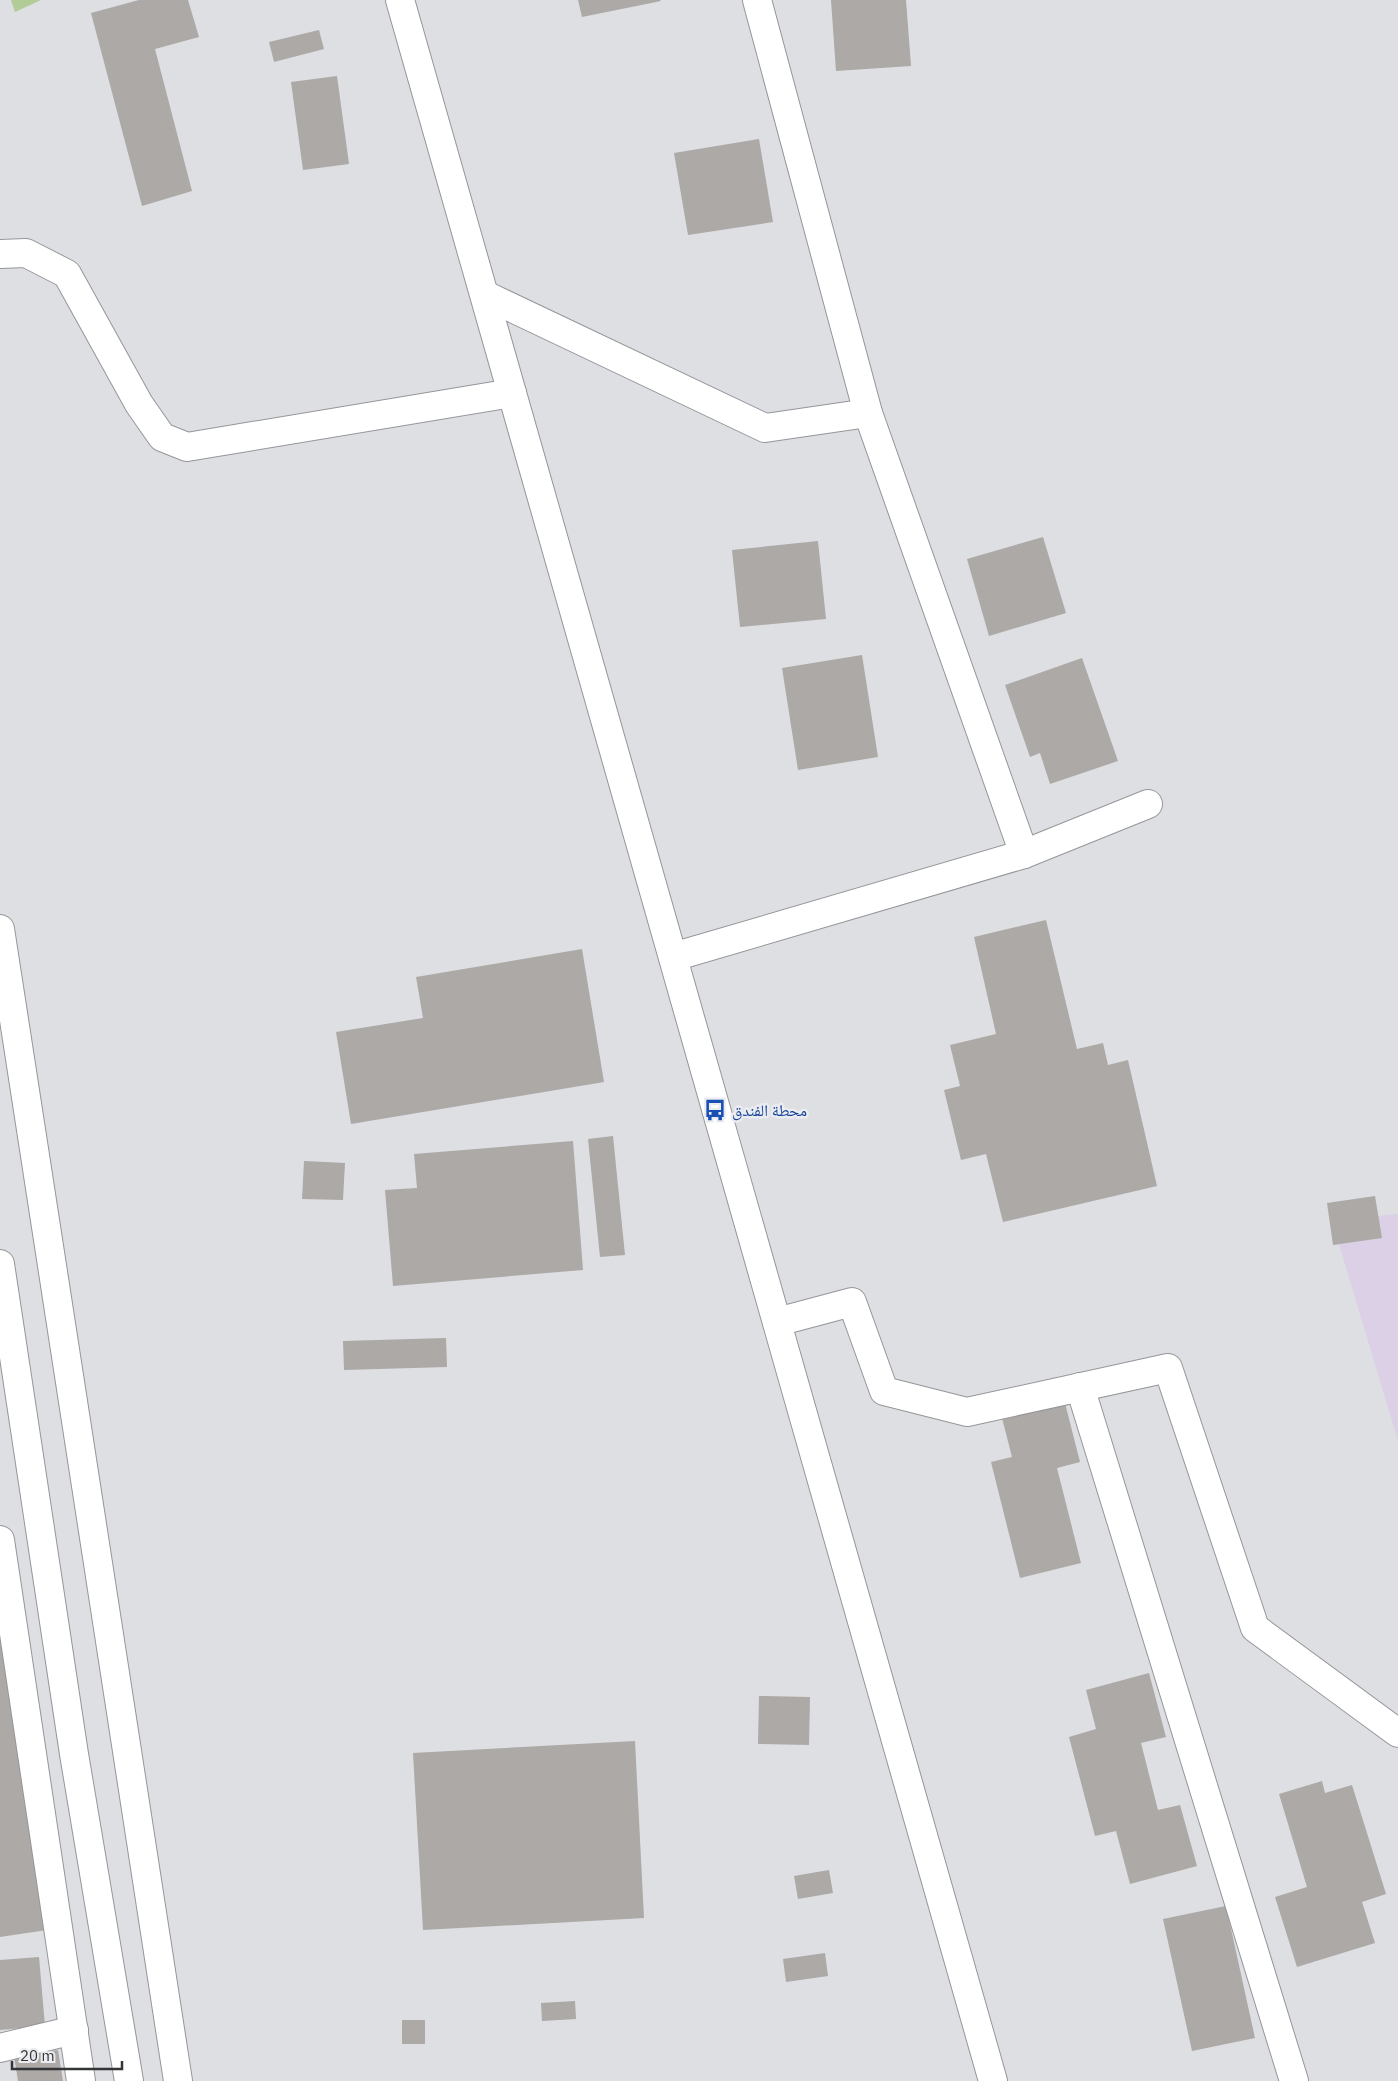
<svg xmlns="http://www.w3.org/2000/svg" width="1398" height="2081" font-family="'IBM Plex Sans','Noto Naskh Arabic',sans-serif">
  <rect width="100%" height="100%" fill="#dddfe3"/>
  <polygon fill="#dbd0e5" points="1398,1214 1398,1441 1332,1221"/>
  <polygon fill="#b2cc97" points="11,0 41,0 15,12"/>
  <g fill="#aca9a6">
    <polygon points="139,0 188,0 199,37 155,49 192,191 142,206 91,13"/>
    <polygon points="578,0 660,0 661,1 582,17"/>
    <polygon points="831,0 906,0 911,66 836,71"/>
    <polygon points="319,30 324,49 274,62 269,42"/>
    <polygon points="337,76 349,164 303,170 291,82"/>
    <polygon points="759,139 773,222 688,235 674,153"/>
    <polygon points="1043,537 1066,613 989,636 967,559"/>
    <polygon points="818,541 826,619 740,627 732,550"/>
    <polygon points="862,655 878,757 798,770 782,668"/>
    <polygon points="1082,658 1118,761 1050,784 1040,753 1030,757 1005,685"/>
    <polygon points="1046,920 1077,1049 1103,1043 1108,1065 1128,1060 1157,1186 1003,1222 986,1154 961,1160 944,1090 960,1086 950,1045 996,1034 974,937"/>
    <polygon points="582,949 604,1082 351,1124 336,1032 423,1018 416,977"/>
    <polygon points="613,1136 625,1255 600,1257 588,1139"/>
    <polygon points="573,1141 583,1270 393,1286 385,1190 417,1188 414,1154"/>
    <polygon points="304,1161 345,1163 343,1200 302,1199"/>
    <polygon points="1375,1196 1382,1238 1333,1245 1327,1203"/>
    <polygon points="446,1338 447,1367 344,1370 343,1341"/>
    <polygon points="1065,1403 1080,1462 1057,1468 1081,1563 1020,1578 991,1462 1012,1457 1002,1418"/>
    <polygon points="0,1611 47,1930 0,1937"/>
    <polygon points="1149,1673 1166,1737 1141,1743 1158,1810 1180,1805 1197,1866 1130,1884 1116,1831 1095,1836 1069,1737 1096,1729 1086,1690"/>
    <polygon points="759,1696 810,1697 809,1745 758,1744"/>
    <polygon points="635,1741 644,1918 423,1930 413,1753"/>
    <polygon points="1322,1781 1325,1793 1352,1785 1386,1894 1362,1902 1375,1943 1297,1967 1275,1897 1307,1887 1279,1794"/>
    <polygon points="829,1870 833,1893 798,1899 794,1876"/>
    <polygon points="1226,1906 1255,2038 1192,2051 1163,1919"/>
    <polygon points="825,1953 828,1976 786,1982 783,1959"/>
    <polygon points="39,1957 45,2026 0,2030 0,1960"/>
    <polygon points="575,2001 576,2019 542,2021 541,2003"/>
    <rect x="402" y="2020" width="23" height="24"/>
    <polygon points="58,2050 63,2081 18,2081 14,2056"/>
  </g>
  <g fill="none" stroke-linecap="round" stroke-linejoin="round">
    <g stroke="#95969a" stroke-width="30">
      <g id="minor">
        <polyline points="757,0 868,413 1024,854"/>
        <polyline points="0,254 26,253 67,274 139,404 162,437 187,447 512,393"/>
        <polyline points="485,295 765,428 868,413"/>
        <polyline points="673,957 1024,854 1148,804"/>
        <polyline points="777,1322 852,1302 884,1391 967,1412 1168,1368 1255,1628 1398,1733"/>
        <polyline points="1080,1387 1294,2081"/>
        <polyline points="0,1540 81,2081"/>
        <polyline points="0,2048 74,2030"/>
      </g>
    </g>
    <g stroke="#95969a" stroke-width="30">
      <g id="tertiary">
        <polyline points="0,929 178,2081"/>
        <polyline points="0,1264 74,1754 129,2081"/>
      </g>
    </g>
    <g stroke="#95969a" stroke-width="30">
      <polyline id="secondary" points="400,0 993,2081"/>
    </g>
    <use href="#minor" stroke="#fff" stroke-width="28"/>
    <use href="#tertiary" stroke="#fff" stroke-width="28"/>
    <use href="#secondary" stroke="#fff" stroke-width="28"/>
  </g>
  <defs>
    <g id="bus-bare" transform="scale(1.725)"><path d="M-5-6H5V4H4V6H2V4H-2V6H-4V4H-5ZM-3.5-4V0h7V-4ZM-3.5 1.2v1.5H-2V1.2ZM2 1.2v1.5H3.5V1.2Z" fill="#1a4fb4" stroke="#eaecf0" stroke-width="2.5" paint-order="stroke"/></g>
  </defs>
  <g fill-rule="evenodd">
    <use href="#bus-bare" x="715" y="1110"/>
  </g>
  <g text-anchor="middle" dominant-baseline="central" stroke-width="5" stroke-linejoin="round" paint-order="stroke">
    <g font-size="16" fill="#164399" stroke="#eaecf0" text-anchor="start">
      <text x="732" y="1110">محطة الفندق</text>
    </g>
  </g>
  <path d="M12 2061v8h110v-8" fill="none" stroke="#333435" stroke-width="2.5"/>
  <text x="20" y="2061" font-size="15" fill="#333435" stroke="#eaecf0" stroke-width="4" paint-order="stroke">20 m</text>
</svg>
